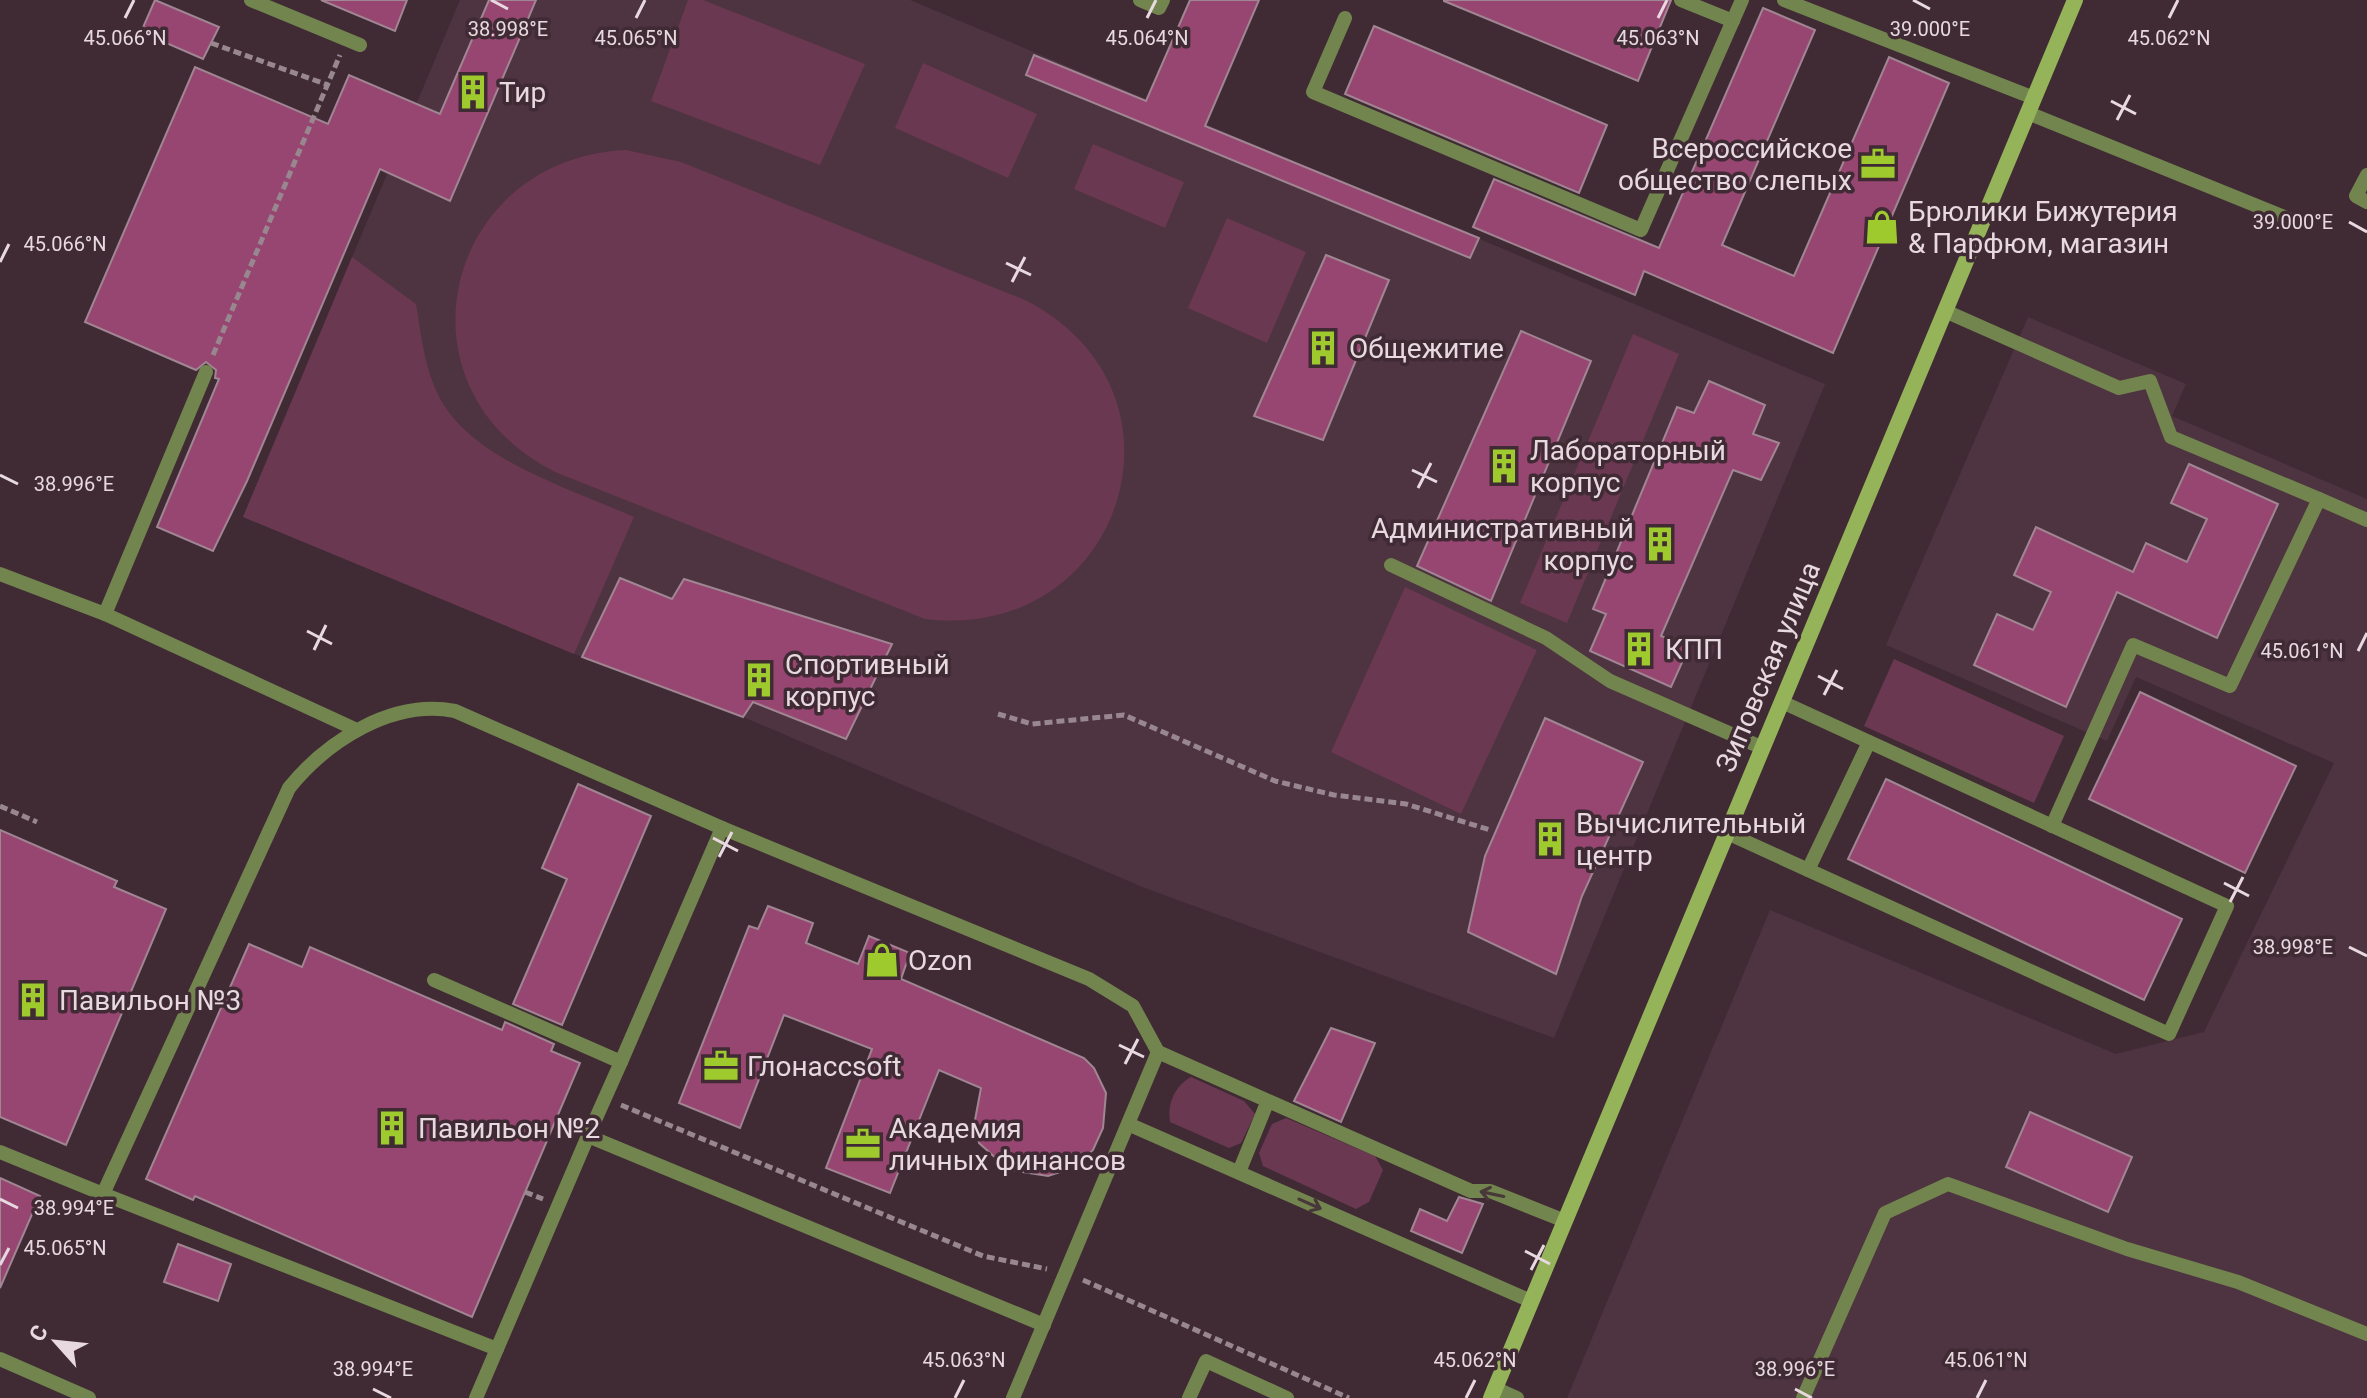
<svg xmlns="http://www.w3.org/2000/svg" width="2367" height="1398" font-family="Roboto,sans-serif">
  <rect width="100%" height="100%" fill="#402b35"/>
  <g fill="#4e3340">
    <polygon points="460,0 910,0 1825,384 1554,1038 1145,888 743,717 582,657 243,517"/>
    <polygon points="2028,317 2186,384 2172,416 2367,499 2367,1398 1567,1398 1770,910 2116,1054 2204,1032 2334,763 2136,677 2107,741 1886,645"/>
  </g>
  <g fill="#6a3851">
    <polygon points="688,0 703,0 865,64 820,165 651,101"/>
    <polygon points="923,63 1037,114 1008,178 895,128"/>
    <polygon points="1093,144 1184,182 1165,228 1074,189"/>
    <path d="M626 150 681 162 1025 300C1204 391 1123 643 925 619L555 472C388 388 444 158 626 150Z"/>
    <polygon points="1227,218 1306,252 1267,343 1188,308"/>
    <path d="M352 257 416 304C422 340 426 381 448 411 486 464 576 491 634 517L574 654 243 517Z"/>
    <polygon points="1633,334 1679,354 1567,623 1520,603"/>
    <polygon points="1405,587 1537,650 1461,814 1331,752"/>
    <polygon points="1894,659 2064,736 2034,803 1864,726"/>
    <path d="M1191 1077 1244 1101 1255 1114 1241 1143 1229 1148 1170 1122C1167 1103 1175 1086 1191 1077Z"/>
    <polygon points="1286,1118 1375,1156 1383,1170 1369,1202 1356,1209 1263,1166 1259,1153 1272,1124"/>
  </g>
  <g fill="#974671" stroke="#a08692" stroke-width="2">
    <polygon points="155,0 219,27 203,59 141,32"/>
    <polygon points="321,0 407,0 395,31"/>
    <polygon points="489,0 536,0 450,201 380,169 247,481 213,551 157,527 219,379 215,378 216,370 206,362 196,370 85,322 195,67 328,124 349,75 440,114"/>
    <polygon points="1190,0 1259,0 1205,126 1479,238 1470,258 1026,75 1034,55 1146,101"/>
    <polygon points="1671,0 1638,81 1444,1 1444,0"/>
    <polygon points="1763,8 1815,30 1722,245 1794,276 1889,57 1949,83 1833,353 1644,271 1635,295 1473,227 1494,179 1659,248"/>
    <polygon points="1374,26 1607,125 1579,193 1345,94"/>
    <polygon points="1326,255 1389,280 1323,440 1254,416"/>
    <polygon points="1521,331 1591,361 1491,601 1417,566"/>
    <polygon points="1709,381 1765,405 1753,434 1779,443 1761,480 1733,470 1661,636 1689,647 1671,687 1590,651 1606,614 1593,609 1677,407 1694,413"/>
    <polygon points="2189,464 2278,504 2217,638 2117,592 2066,707 1974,665 1997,614 2033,630 2051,592 2014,575 2036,527 2133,572 2146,543 2187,562 2207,519 2171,503"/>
    <polygon points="620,578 672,599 684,579 892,644 846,739 753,702 743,717 582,657"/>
    <polygon points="2140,692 2296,766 2245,873 2089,799"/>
    <polygon points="1545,718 1643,762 1582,896 1556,974 1468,932 1485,856"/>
    <polygon points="1886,779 2182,919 2144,1000 1848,859"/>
    <polygon points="578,784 651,816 562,1025 513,1004 567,879 542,868"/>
    <polygon points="0,830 117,881 114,887 166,909 66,1145 0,1117"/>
    <polygon points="768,906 813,923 806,943 858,964 869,936 910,953 901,979 1084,1058 1094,1068 1106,1093 1103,1128 1093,1150 1075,1167 1048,1176 1009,1170 979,1143 975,1120 981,1088 939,1070 890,1193 826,1168 872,1049 784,1015 740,1128 679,1103 749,926 758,929"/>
    <polygon points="249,944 302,967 310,947 502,1030 505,1022 554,1044 551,1051 580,1063 472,1317 195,1196 193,1200 146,1179"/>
    <polygon points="1331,1028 1375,1043 1341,1122 1294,1101"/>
    <polygon points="2030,1112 2132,1157 2108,1212 2006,1167"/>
    <polygon points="0,1178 40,1196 0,1288"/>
    <polygon points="1459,1197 1483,1204 1462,1253 1411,1231 1420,1209 1447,1221"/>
    <polygon points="178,1244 231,1264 218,1301 164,1282"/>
  </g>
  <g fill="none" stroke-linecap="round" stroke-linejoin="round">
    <g stroke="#98878f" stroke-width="5" stroke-dasharray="8 4" stroke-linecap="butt">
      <polyline points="211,43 328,85"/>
      <polyline points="213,355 340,55"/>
      <polyline points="998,714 1032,724 1124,715 1275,781 1334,795 1406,804 1490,830"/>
      <polyline points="0,806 37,822"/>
      <polyline points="621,1105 983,1256 1047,1269"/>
      <polyline points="525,1192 543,1199"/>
      <polyline points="1083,1280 1349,1398"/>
    </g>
    <g stroke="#72854e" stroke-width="14">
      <polyline points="251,0 360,45"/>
      <polyline points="1140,0 1159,8 1163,0"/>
      <polyline points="1681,0 1733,21"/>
      <polyline points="1784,0 2034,98"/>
      <polyline points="1345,18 1313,92 1641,230 1742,0"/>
      <polyline points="2028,113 2299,223"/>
      <polyline points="2367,175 2356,196 2367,202"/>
      <polyline points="1945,311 2119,388 2150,381 2171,437 2319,499 2230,686 2133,645 2052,826"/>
      <polyline points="2319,499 2367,520"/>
      <polyline points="1391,565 1546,638 1610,681 1763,748"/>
      <polyline points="0,574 105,614 357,730"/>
      <polyline points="105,614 206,372"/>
      <polyline points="1727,833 2169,1034 2227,906 1782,702"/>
      <polyline points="1808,870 1869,742"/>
      <polyline points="434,980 621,1062 588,1136 1044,1325"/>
      <polyline points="621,1062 722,828"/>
      <polyline points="1128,1124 1531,1301"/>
      <path d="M0 1152 103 1194 289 788C327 741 392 699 455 711L722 828 1089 979 1133 1006 1158 1052 1471 1191H1490L1565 1221"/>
      <polyline points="1239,1172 1267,1103"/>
      <polyline points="103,1194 497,1349"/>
      <polyline points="0,1359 89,1398"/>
      <polyline points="1495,1388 1517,1398"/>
      <polyline points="476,1398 588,1136"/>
      <polyline points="1013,1398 1158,1052"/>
      <polyline points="1189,1398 1206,1361 1287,1398"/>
      <polyline points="1803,1398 1885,1213 1948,1184 2127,1249 2238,1282 2367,1334"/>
    </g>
    <polyline stroke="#95b359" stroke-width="16" points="1491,1398 2075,0"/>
  </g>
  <defs><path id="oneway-shaft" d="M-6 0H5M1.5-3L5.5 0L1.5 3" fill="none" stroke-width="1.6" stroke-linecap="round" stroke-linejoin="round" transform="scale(2)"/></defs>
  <g stroke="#483839">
    <use href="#oneway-shaft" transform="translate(1492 1194) rotate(-168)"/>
    <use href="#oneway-shaft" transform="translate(1310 1204) rotate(24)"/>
  </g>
  <path fill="none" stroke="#e7d9df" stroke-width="3" d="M491 0 508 9M1913 0 1930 9M125 18 134 0M636 18 645 0M1147 18 1156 0M1658 18 1667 0M2169 18 2178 0M2111 101 2136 114M2117 120 2130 95M2349 222 2367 232M0 262 9 244M1006 263 1031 275M1012 282 1025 257M1412 470 1437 482M0 475 18 484M1418 488 1431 463M307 631 332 644M314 650 326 625M2358 651 2367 633M1818 676 1843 689M1824 695 1837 670M713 838 738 851M719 857 732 832M2224 883 2249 896M2230 902 2243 877M2349 947 2367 956M1119 1045 1144 1057M1125 1064 1138 1039M0 1199 18 1208M1525 1251 1550 1264M0 1265 9 1248M1531 1270 1544 1245M373 1389 391 1398M1795 1389 1812 1398M955 1398 964 1380M1466 1398 1475 1380M1977 1398 1986 1380"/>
  <defs>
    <g id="building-bare" transform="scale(2.76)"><path d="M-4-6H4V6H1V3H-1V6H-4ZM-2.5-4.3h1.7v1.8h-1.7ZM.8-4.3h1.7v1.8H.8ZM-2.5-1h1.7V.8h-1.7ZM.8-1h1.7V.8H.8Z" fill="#9eca2e" stroke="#402b35" stroke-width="2.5" paint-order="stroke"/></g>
    <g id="office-bare" transform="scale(2.76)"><path d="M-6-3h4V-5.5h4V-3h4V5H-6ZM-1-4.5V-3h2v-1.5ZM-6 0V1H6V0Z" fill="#9eca2e" stroke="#402b35" stroke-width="2.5" paint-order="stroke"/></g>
    <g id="shop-bare" transform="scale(2.76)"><path d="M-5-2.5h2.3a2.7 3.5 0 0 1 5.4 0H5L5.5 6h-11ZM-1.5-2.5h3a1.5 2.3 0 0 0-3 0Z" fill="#9eca2e" stroke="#402b35" stroke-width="2.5" paint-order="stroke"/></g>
  </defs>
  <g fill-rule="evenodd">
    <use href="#building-bare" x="473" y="92"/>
    <use href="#office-bare" x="1878" y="164"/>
    <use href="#shop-bare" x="1882" y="227"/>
    <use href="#building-bare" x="1323" y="348"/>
    <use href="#building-bare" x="1504" y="466"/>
    <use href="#building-bare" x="1660" y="544"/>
    <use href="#building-bare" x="1639" y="649"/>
    <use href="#building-bare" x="759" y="680"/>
    <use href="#building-bare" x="1550" y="839"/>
    <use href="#shop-bare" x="882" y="960"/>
    <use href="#building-bare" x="33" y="1000"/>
    <use href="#office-bare" x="721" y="1066"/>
    <use href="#building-bare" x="392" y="1128"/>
    <use href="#office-bare" x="863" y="1144"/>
  </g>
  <g text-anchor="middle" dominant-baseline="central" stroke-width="7" stroke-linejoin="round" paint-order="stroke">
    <g font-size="28" fill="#e7d9df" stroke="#402b35" text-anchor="start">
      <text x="499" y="92">Тир</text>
      <text x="1852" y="148" text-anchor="end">Всероссийское<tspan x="1852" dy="32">общество слепых</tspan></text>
      <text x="1908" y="211">Брюлики Бижутерия<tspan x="1908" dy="32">&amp; Парфюм, магазин</tspan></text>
      <text x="1349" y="348">Общежитие</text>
      <text x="1530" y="450">Лабораторный<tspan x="1530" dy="32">корпус</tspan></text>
      <text x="1634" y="528" text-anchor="end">Административный<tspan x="1634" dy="32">корпус</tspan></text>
      <text x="1665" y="649">КПП</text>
      <text x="785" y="664">Спортивный<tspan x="785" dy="32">корпус</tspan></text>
      <text x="1576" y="823">Вычислительный<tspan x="1576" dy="32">центр</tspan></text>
      <text x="908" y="960">Ozon</text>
      <text x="59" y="1000">Павильон №3</text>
      <text x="747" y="1066">Глонассsoft</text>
      <text x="418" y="1128">Павильон №2</text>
      <text x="889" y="1128">Академия<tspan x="889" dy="32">личных финансов</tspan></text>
    </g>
    <g font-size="28" fill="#e7d9df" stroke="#402b35">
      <text transform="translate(1768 667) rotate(-67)">Зиповская улица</text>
    </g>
  </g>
  <g font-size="20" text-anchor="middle" fill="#e7d9df" stroke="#402b35" stroke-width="7" stroke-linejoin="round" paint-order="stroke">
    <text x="508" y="36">38.998°E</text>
    <text x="1930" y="36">39.000°E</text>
    <text x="125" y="45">45.066°N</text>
    <text x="636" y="45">45.065°N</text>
    <text x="1147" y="45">45.064°N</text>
    <text x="1658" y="45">45.063°N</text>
    <text x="2169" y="45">45.062°N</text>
    <text x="2293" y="229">39.000°E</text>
    <text x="65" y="251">45.066°N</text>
    <text x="74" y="491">38.996°E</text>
    <text x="2302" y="658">45.061°N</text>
    <text x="2293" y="954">38.998°E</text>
    <text x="74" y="1215">38.994°E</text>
    <text x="65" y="1255">45.065°N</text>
    <text x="964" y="1367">45.063°N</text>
    <text x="1475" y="1367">45.062°N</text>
    <text x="1986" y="1367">45.061°N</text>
    <text x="373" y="1376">38.994°E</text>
    <text x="1795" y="1376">38.996°E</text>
  </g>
  <g transform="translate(56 1342) rotate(297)" stroke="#402b35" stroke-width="6" paint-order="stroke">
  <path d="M0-6L14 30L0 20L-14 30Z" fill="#e7d9df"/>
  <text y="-12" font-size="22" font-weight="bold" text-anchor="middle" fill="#e7d9df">С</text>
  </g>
</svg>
